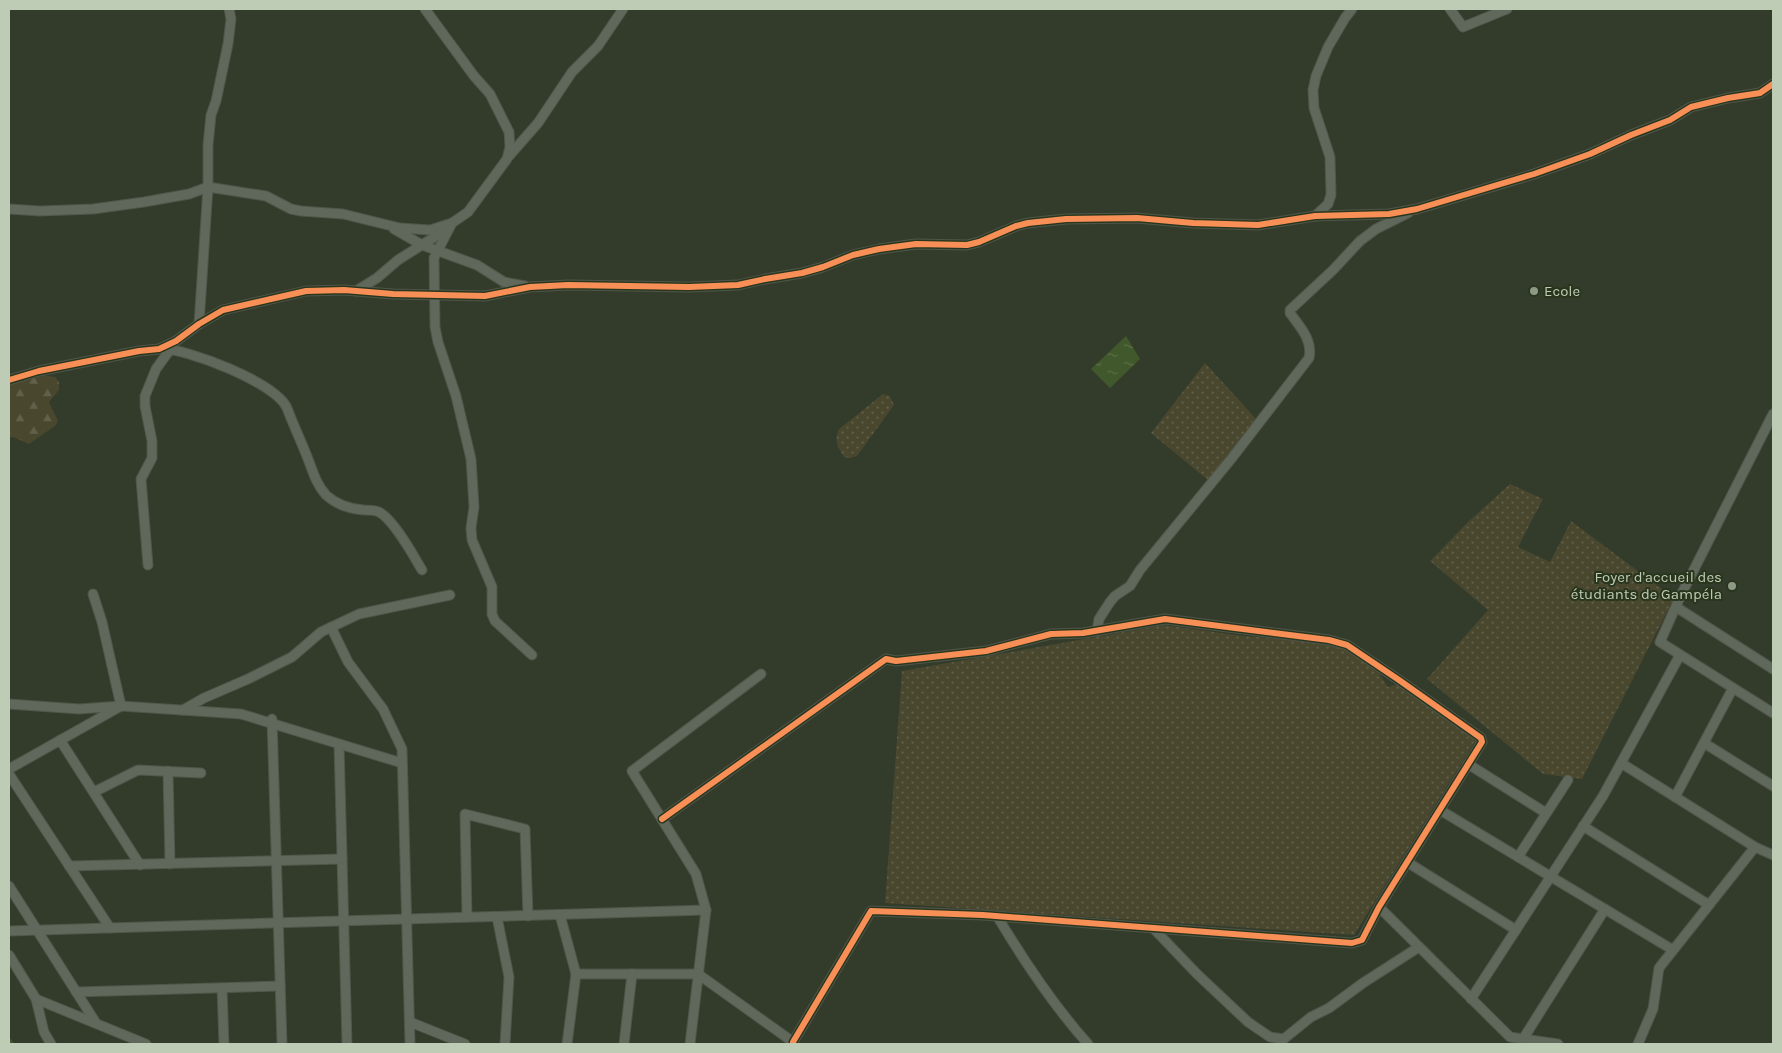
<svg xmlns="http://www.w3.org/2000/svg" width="1782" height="1053" font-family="Karla,sans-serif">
  <defs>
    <pattern id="grass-dots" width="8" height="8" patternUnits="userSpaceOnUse" patternTransform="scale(1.25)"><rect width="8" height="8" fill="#49472e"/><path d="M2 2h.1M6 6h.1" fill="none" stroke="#61604a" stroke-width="1.8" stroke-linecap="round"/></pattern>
    <pattern id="forest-firs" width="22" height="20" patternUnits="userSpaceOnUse" patternTransform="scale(1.25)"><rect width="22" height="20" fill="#49472e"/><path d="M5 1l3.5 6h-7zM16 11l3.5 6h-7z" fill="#61604a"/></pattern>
    <pattern id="water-ripples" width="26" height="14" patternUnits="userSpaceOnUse" patternTransform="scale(1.25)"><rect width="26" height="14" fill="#40582b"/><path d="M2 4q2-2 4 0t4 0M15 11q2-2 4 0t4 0" fill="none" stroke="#5a6f48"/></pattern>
  </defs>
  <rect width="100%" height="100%" fill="#333b2b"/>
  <g fill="url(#grass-dots)">
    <polygon points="1205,363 1258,421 1209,481 1151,433"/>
    <path d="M883 394 890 396 894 405 857 456 850 458 844 457C837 446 834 440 839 429Z"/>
    <polygon points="1510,484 1543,499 1518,547 1550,562 1571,521 1674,598 1582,779 1543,774 1427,679 1488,610 1430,561 1468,522"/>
    <polygon points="1164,625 1244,636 1323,642 1348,648 1375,667 1388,687 1398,684 1476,740 1354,935 885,903 902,671"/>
  </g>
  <polygon fill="url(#forest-firs)" points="41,375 55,377 59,382 59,390 49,402 58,421 55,426 29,444 13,437 9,438 9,385"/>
  <polygon fill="url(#water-ripples)" points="1126,336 1140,359 1110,388 1091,369"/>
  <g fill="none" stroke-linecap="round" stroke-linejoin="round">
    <polyline stroke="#40582b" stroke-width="2.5" points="9,1039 13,1044"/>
    <g stroke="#4f5549" stroke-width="11">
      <g id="minor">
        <polyline points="1450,9 1463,27 1507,9"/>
        <polyline points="509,156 538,123 572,72 598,46 623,9"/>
        <polyline points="9,209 40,211 93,209 144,202 189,194 208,187 266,196 291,209 301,211 343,214 400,228 430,230 452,223 468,212 507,159 510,147 509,132 490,94 474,76 425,9"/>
        <polyline points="1315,216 1328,204 1331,195 1330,157 1314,108 1313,90 1316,76 1328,47 1345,18 1352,9"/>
        <polyline points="394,229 422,245 477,265 504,282 525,286"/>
        <polyline points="356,291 377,278 398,260 433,238 452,223 434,258 435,327 438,342 456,396 471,459 474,507 471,528 472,540 492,587 492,614 495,621 532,655"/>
        <polyline points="199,324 208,187 208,145 211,115 216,101 228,44 231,19 229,9"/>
        <path d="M162 349C189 349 276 383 287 408 293 424 300 439 306 454 312 468 315 483 326 495 337 505 350 509 364 510 369 510 375 510 379 512 394 520 413 555 422 570"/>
        <polyline points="9,380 39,371 139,351 159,349 176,341 199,324 223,310 306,291 344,290 393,294 485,296 530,287 568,285 689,287 738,285 765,279 802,273 823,267 853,255 879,249 916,244 967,245 979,242 1016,226 1028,223 1066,219 1137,218 1193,223 1258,225 1315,216 1389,214 1417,209 1534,174 1590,154 1631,135 1670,120 1691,107 1728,98 1760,93 1773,84"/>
        <polyline points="1773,414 1680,597 1660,642 1773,713"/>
        <polyline points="148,565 141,479 152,458 152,441 145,406 145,396 156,369 172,347"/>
        <polyline points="1676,607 1773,669"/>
        <polyline points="331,627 348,662 383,709 402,749 410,1044"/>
        <path d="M1097 631 1099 619 1110 602 1115 596 1130 586 1140 570 1232 458 1309 358C1313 340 1300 327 1290 313V310L1333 270 1360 241 1376 229 1408 213"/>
        <polyline points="9,704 79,709 121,706 102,622 93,594"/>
        <polyline points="183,710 204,698 248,679 292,657 321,632 359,614 450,595"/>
        <polyline points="272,719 282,1044"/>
        <polyline points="60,740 140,865"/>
        <polyline points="1704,743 1773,786"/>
        <polyline points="339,744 347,1044"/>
        <polyline points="1621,763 1755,847 1773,855"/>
        <polyline points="1468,764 1546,813"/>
        <polyline points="9,769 121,706 241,714 402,763"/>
        <polyline points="168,771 170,864"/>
        <polyline points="9,774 110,928"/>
        <polyline points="94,792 138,770 201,773"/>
        <polyline points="1675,797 1733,688"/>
        <polyline points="1440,810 1673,950"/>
        <polyline points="662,819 886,659 896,661 986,651 1051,634 1083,633 1165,619 1329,640 1347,645 1399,680 1481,738 1482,742 1379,907 1362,940 1352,943 983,915 871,911 793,1042"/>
        <polyline points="1583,826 1709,905"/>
        <polyline points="1518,857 1568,780"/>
        <polyline points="1407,862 1516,930"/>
        <polyline points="69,866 342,859"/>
        <polyline points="9,886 96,1023"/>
        <polyline points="1379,907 1510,1037 1558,1044"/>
        <polyline points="560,915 576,974 567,1044"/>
        <path d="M997 916C1024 961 1053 1005 1088 1044"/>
        <polyline points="467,917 465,814 525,829 528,916"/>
        <polyline points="497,917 509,977 505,1044"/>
        <polyline points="1153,928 1197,974 1248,1022 1270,1037 1284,1039"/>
        <polyline points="9,931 706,910"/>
        <polyline points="9,955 36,999 44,1032 51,1044"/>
        <polyline points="576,974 698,974 793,1042 792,1044"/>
        <polyline points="222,988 224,1044"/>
        <polyline points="76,992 280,986"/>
        <polyline points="36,999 146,1044"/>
        <polyline points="1471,999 1603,796 1680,655"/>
        <polyline points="410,1022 465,1044"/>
        <polyline points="1523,1039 1605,909"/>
        <polyline points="1280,1042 1311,1017 1329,1008 1363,983 1419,947"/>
        <polyline points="624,1044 632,974"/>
        <polyline points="690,1044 706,910 696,874 632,771 761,674"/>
        <polyline points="1638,1044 1653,1009 1659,968 1755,847"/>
      </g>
    </g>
    <use href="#minor" stroke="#60685b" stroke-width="9"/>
    <g stroke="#29361d" stroke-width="9">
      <g id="cycleway">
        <polyline points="9,380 39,371 139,351 159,349 176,341 199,324 223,310 306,291 344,290 393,294 485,296 530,287 568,285 689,287 738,285 765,279 802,273 823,267 853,255 879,249 916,244 967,245 979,242 1016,226 1028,223 1066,219 1137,218 1193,223 1258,225 1315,216 1389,214 1417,209 1534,174 1590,154 1631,135 1670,120 1691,107 1728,98 1760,93 1773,84"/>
        <polyline points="662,819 886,659 896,661 986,651 1051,634 1083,633 1165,619 1329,640 1347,645 1399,680 1481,738 1482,742 1379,907 1362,940 1352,943 983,915 871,911 793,1042"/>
      </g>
    </g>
    <use href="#cycleway" stroke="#f78f57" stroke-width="6"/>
  </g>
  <g fill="#8e9985" stroke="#29361d" stroke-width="2">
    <circle cx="1534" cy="291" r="5"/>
    <circle cx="1732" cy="586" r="5"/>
  </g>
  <g text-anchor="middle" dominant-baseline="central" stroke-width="4" stroke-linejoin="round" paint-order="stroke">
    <g font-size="15" fill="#bfccb5" stroke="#29361d" text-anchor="start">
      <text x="1544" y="291">Ecole</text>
      <text x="1722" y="577" text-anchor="end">Foyer d'accueil des<tspan x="1722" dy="17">étudiants de Gampéla</tspan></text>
    </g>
  </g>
  <rect width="1782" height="1053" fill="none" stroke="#bfccb5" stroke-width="20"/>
</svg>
